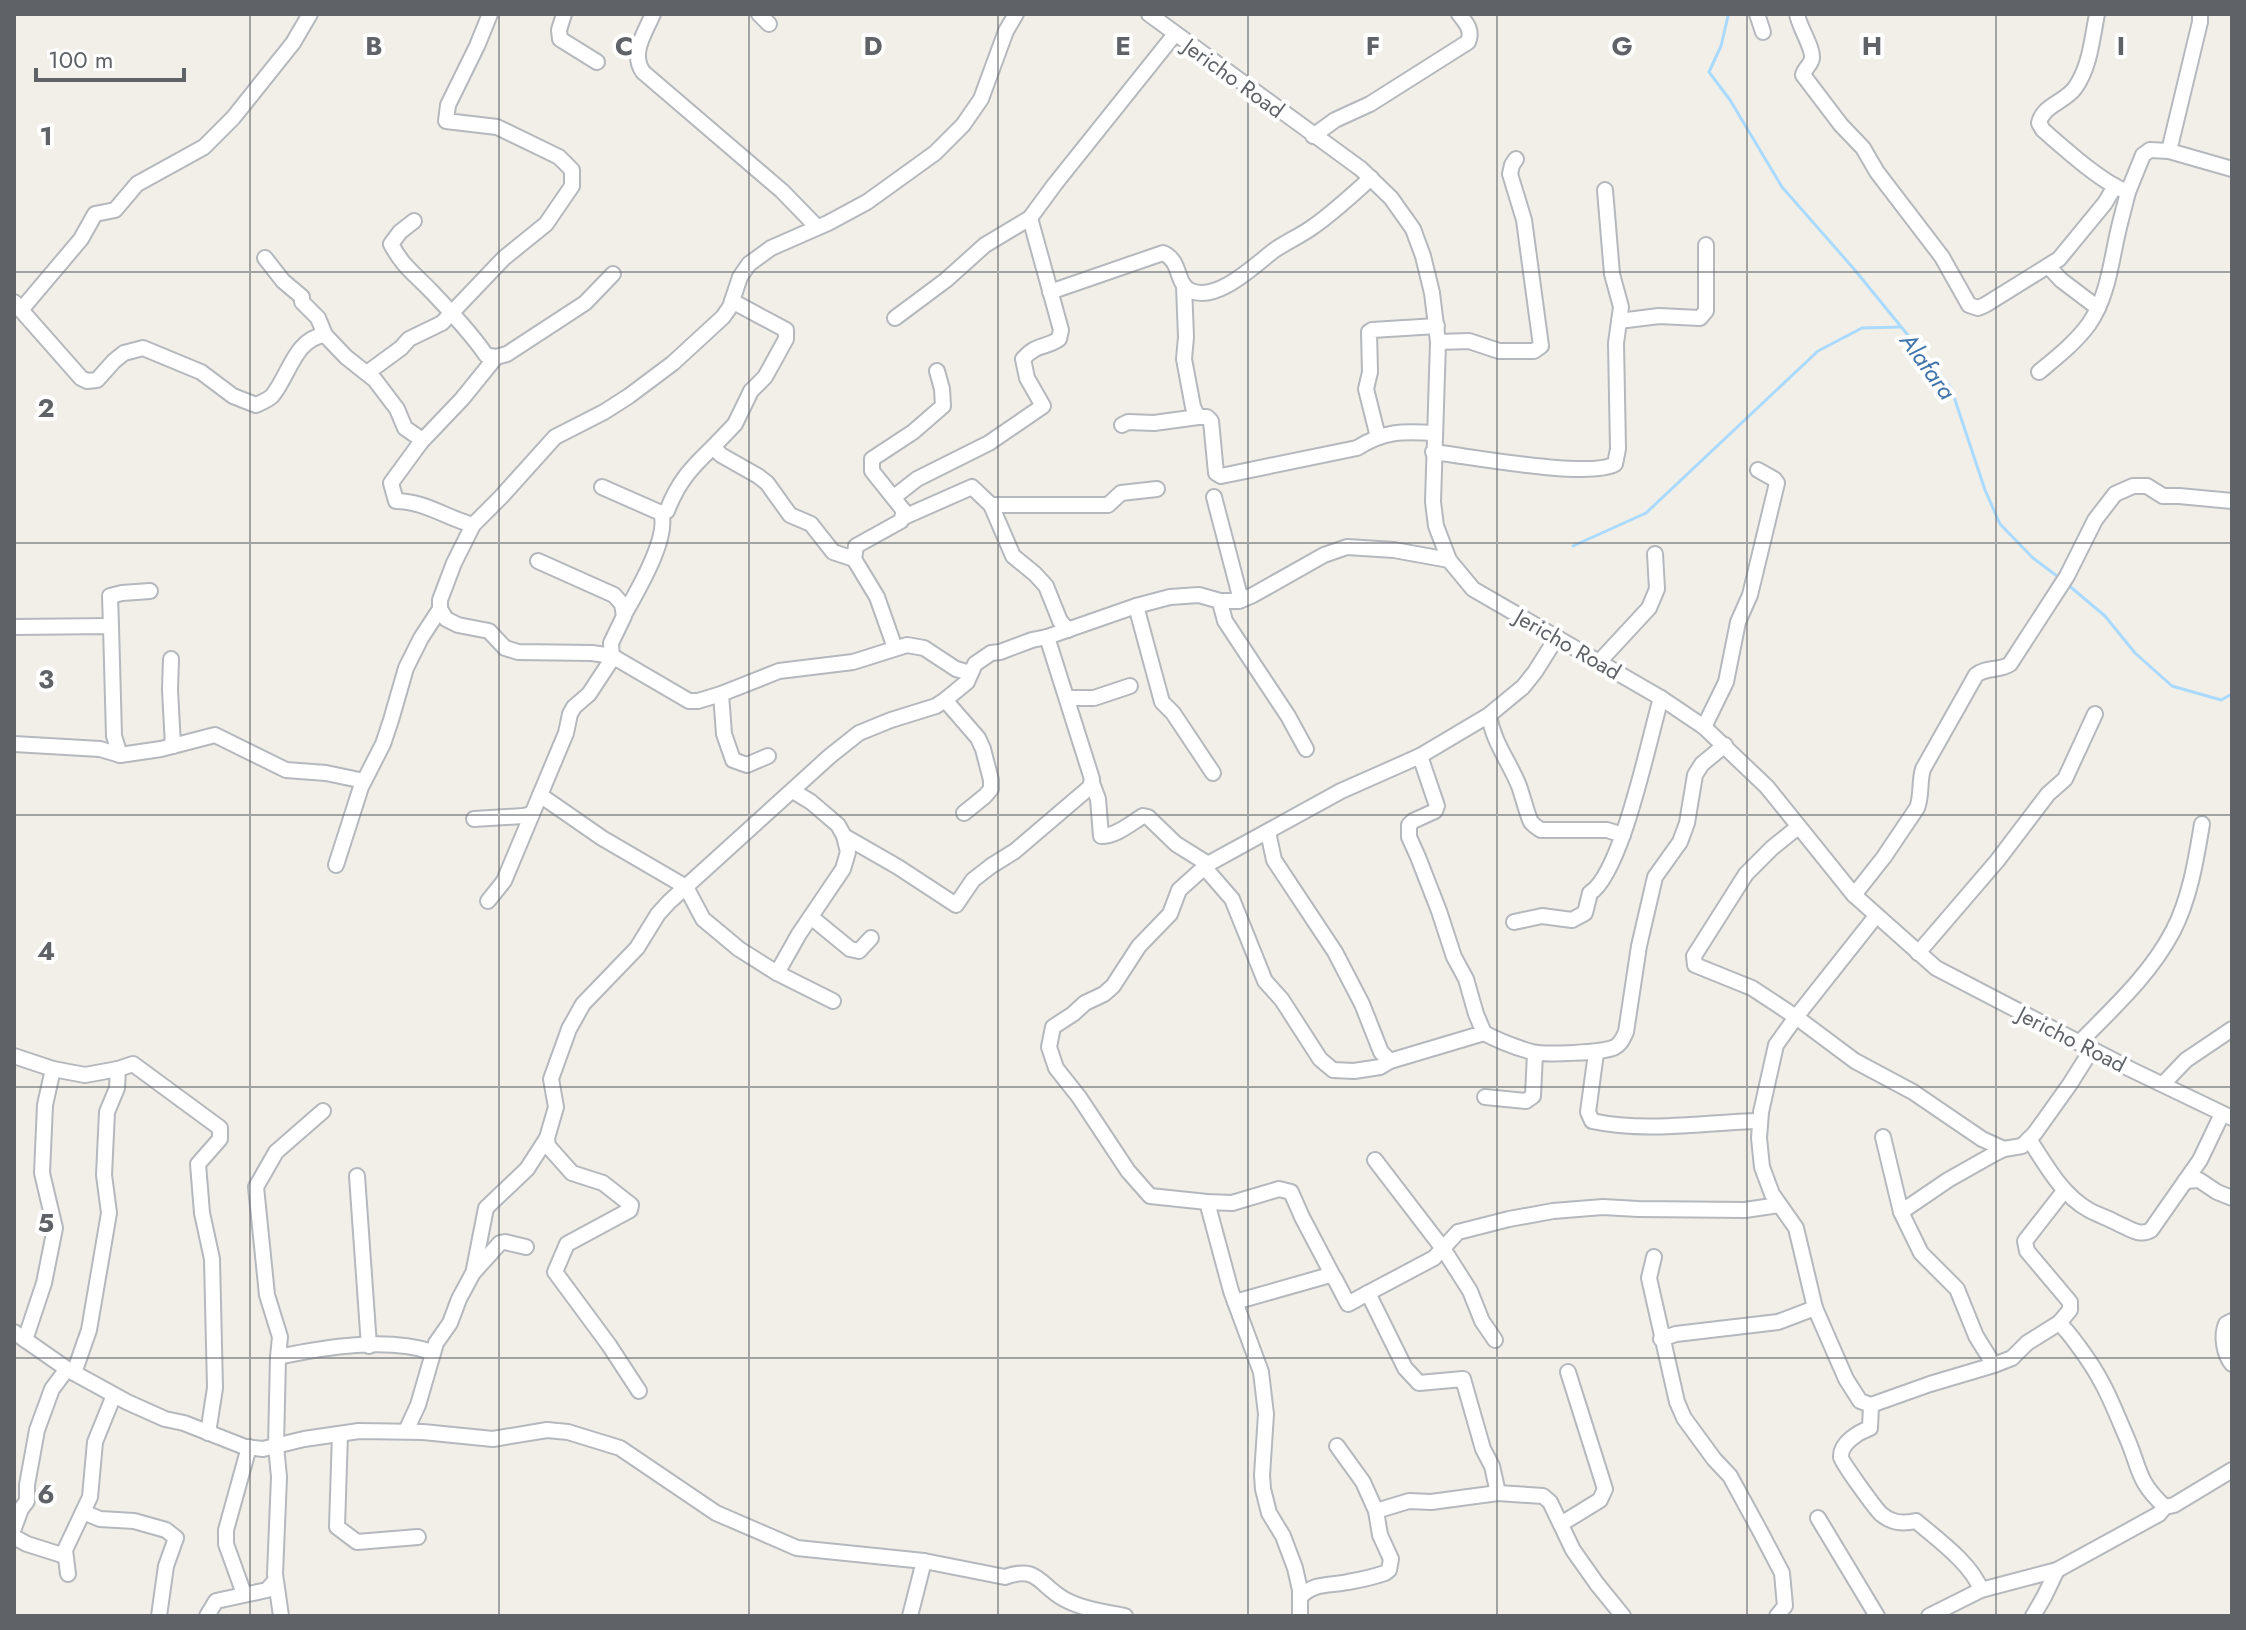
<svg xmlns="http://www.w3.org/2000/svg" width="2246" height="1630" font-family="Jost,sans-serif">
  <rect width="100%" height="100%" fill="#f1efe8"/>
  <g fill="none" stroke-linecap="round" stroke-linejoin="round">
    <g stroke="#aadaff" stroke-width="3">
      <polyline points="1726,14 1728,16 1721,46 1709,72 1730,100 1782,187 1854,269 1951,388 1985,490 2000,524 2033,558 2061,579"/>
      <polyline points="1573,546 1646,513 1818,351 1862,328 1900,327"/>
      <polyline points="2067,584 2105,616 2135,653 2172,686 2221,700 2232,694"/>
    </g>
    <g stroke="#b5b8bc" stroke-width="18">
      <g id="minor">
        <polyline points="564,14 559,30 560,39 597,62"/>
        <path d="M653 14C645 33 630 53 643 72L782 191 817 227"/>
        <polyline points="759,14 769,24"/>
        <polyline points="1149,14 1361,169 1391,198 1413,229 1423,256 1432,293 1438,342 1433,502 1436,526 1449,560 1473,589 1661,698 1704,727 1767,787 1854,895 1936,968 2130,1069 2232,1118"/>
        <polyline points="1757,14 1763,32"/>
        <path d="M1797 14C1799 27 1813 47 1812 58 1811 65 1804 69 1803 75L1841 125 1863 148 1877 172 1942 257 1969 305 1978 308 1985 305 2059 259 2105 203 2115 186"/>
        <polyline points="2200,14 2200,22 2169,151 2232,169"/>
        <path d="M1313 136 1335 120 1370 104 1468 42C1473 30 1466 23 1459 14"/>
        <polyline points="2128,192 2143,155 2150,150 2169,151"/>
        <path d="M414 221 400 232 391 244C403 267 415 274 432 292 451 312 471 333 486 355L496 357 507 354 585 303 613 274"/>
        <polyline points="265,258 283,281 302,297 302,302 318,318 325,335"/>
        <polyline points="2048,266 2061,280 2098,308"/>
        <polyline points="1184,286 1186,337 1184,359 1193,407 1198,417"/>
        <path d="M1050 292 1163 253C1182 261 1175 284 1191 291 1217 302 1254 266 1272 252 1285 242 1301 236 1314 226 1334 212 1353 194 1371 178"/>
        <path d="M14 302 81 378 87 381 97 380 114 361 124 353 143 348 201 372 233 396 256 405C262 402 268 400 272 396 289 376 295 338 325 335L346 357 375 380 397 409 405 428 418 437 421 442 391 483 396 501C424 501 447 518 473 525"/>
        <polyline points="21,310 81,239 95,214 115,210 137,184 204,147 233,118 293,43 310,14"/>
        <polyline points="895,318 946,280 985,245 1030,218 1055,184 1175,34"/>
        <polyline points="1619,321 1659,316 1700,318 1706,311 1706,245"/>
        <polyline points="1438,342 1469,341 1499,351 1534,351 1541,346 1524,220 1510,174 1512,165 1516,159"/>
        <path d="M2039 372C2057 357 2075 343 2089 324 2106 299 2110 270 2116 241 2119 225 2124 209 2128 192 2103 184 2064 148 2043 130L2039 123C2043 105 2065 102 2075 88 2090 67 2092 39 2097 14"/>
        <polyline points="367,373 401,348 409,339 442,323 504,258 546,224 572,186 572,170 559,157 497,127 446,121 448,105 477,46 490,14"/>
        <path d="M1122 425 1128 422 1154 423 1198 417H1207L1211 421 1216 473 1221 476 1357 448C1384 431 1402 431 1434 433"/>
        <polyline points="1378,437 1366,389 1370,372 1369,332 1372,330 1437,326"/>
        <polyline points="421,442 462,399 496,357"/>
        <polyline points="713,447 735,424 751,391 765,377 786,339 786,330 732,301"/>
        <path d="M1433 452C1468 456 1589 479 1615 464L1618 449 1616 343 1621 307 1612 274 1605 190"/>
        <path d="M602 487 661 513C670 537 636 593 624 615"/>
        <path d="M894 497 917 479 989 443 1043 406 1027 378 1023 359C1037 343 1044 349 1059 339L1061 330 1030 218"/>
        <polyline points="1214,497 1241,600"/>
        <polyline points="991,505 1108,505 1121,493 1157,489"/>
        <path d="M661 513 667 511C678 482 691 468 713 447L721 455 758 476 767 483 790 515 811 524 833 552 854 559 877 597 895 648"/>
        <polyline points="904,517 972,487 991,505 1013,556 1035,574 1046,586 1060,621 1068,630"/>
        <polyline points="854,559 856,546 901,521 904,511 872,471 872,459 913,432 943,406 942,389 937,371"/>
        <polyline points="1225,601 1221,606 1225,621 1288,716 1306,749"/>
        <polyline points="1136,606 1162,702 1173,713 1213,773"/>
        <polyline points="440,609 446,619 458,625 489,631 505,648 518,652 592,653 612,656 689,701 698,701 721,694 779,671 853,662 907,645 924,648 956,669 970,673"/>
        <polyline points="111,626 110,596 122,593 150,591"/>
        <polyline points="14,627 111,626 114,736 120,755"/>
        <polyline points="171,659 170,690 173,746"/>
        <polyline points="1598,663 1649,608 1657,589 1655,554"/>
        <polyline points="721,694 724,734 733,760 747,765 768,756"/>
        <polyline points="1067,698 1094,698 1130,686"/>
        <polyline points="945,700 978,738 983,749 991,780 991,789 985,796 964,813"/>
        <path d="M1489 715C1493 742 1509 761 1519 786 1522 794 1528 817 1531 822 1534 826 1538 828 1541 830H1607L1623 835"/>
        <polyline points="1704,727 1726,682 1738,622 1750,595 1777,483 1774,479 1758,470"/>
        <polyline points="14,744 100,749 120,755 161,749 215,735 286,770 326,773 364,781"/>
        <path d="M1092 783 1098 799 1101 836C1116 836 1130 824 1143 816L1148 817 1176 844 1208 864"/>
        <polyline points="540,795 602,838 686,887 703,919 739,949 777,973 833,1001"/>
        <polyline points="474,819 523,816 532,814"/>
        <polyline points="1798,827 1772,848 1746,874 1694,956 1695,965 1752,988 1796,1017 1855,1061 1913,1092 1982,1139 2004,1149"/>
        <polyline points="1268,832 1274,860 1335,952 1362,1004 1381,1052 1390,1061"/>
        <polyline points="844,836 898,867 956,905 973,880 991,866 1015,851 1090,787 1092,779 1047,637"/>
        <polyline points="336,865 361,787 383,744 391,720 406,668 421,638 440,609 440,600 454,563 473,525 501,497 555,437 604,412 629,396 673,363 723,317 730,307 740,277 749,264 771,248 828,223 867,202 935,153 963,125 981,99 1006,31 1016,14"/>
        <polyline points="1205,868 1232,899 1265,981 1282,1000 1320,1059 1333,1070 1354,1071 1380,1067 1390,1061 1484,1033 1476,1014 1466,979 1454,957 1439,911 1418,857 1409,837 1409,825 1413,821 1435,811 1437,806 1420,756"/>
        <path d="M1854 895 1884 857 1917 808C1922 796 1919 782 1923 769L1976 675C1985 667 2000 671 2010 664L2067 576 2095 520 2115 494 2133 486H2147L2163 496H2179L2232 501"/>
        <polyline points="488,901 504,881 566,733 570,714 574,707 589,694 612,659 611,643 624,616 622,604 614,595 538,561"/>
        <path d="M1876 916 1796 1017 1776 1045 1761 1112 1759 1138 1762 1167 1772 1194 1796 1228 1815 1308 1846 1379 1860 1401 1871 1405 1930 1384 1994 1365 2012 1358 2027 1343 2059 1323C2067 1330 2073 1339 2079 1347 2103 1379 2111 1401 2126 1436 2141 1470 2136 1480 2165 1507"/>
        <polyline points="811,917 850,949 859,951 871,938"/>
        <path d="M1514 922 1542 916 1572 920 1585 913 1590 893C1622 873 1649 739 1661 698"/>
        <polyline points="1918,953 1997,861 2048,794 2065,779 2095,714"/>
        <polyline points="777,973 799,934 843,869 848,852 844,836 838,825 811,802 793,791"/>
        <path d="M1484 1033C1497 1040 1518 1048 1532 1052 1544 1055 1604 1053 1615 1047 1621 1044 1623 1038 1626 1032L1639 946 1655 877 1680 842 1687 823 1695 775 1702 764 1725 745"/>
        <path d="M2079 1043C2113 1008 2150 975 2173 931 2190 898 2196 860 2202 824"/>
        <path d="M1596 1053 1588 1112 1592 1121C1647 1133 1704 1122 1760 1121"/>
        <polyline points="14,1056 53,1069 85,1075 118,1069"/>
        <polyline points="2163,1084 2186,1060 2232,1029"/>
        <polyline points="1485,1097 1526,1101 1533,1096 1535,1053"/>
        <polyline points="1883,1137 1901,1212 1948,1180 1994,1154 2004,1149 2022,1146 2035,1133 2070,1084 2092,1049"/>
        <path d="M2029 1139C2045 1164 2062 1195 2089 1210 2098 1215 2108 1218 2117 1223 2129 1228 2139 1237 2151 1230L2200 1160 2222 1114"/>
        <polyline points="1375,1160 1444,1250 1470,1291 1482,1321 1495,1340"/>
        <polyline points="357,1176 369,1346"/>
        <polyline points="2185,1181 2199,1180 2217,1192 2232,1198"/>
        <polyline points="1207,1202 1231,1291 1261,1372 1266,1414 1262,1475 1263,1489 1269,1513 1283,1536 1295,1568 1300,1590 1300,1616"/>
        <polyline points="1901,1212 1921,1253 1957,1289 1976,1336 1994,1365"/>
        <polyline points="1654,1257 1649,1278 1677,1402 1684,1418 1714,1459 1730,1476 1760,1531 1782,1573 1785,1606 1777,1616"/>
        <polyline points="474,1269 486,1208 527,1169 547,1138"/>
        <polyline points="1333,1276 1302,1217 1291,1192 1279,1189 1232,1203 1207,1202 1150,1196 1128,1171 1079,1097 1056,1068 1049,1047 1053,1027 1073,1014 1085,1003 1104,994 1113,986 1139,946 1170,914 1179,890 1208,864 1341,791 1420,756 1489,715 1523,687 1535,672 1557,637"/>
        <polyline points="1368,1293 1434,1258 1458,1232 1509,1219 1553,1211 1603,1207 1638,1209 1745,1210 1779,1205"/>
        <polyline points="1235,1302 1330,1275 1335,1279 1348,1304 1368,1293 1405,1368 1419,1383 1463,1379 1483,1449 1492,1466 1498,1493"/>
        <path d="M2232 1321 2226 1324C2221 1336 2224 1354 2232 1364"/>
        <polyline points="2059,1323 2070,1310 2070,1302 2027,1251 2025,1241 2064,1191"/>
        <path d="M14 1332 67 1369 127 1402 165 1419 184 1423 245 1447 263 1449 304 1439 359 1431 423 1432 493 1439 547 1430 568 1432 620 1448 716 1513 797 1548 924 1561 1005 1577C1038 1565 1039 1585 1064 1599 1082 1609 1105 1612 1125 1616"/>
        <polyline points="1661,1339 1676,1334 1778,1322 1815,1308"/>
        <polyline points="25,1340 44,1283 55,1228 42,1173 45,1105 53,1069"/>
        <path d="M278 1357C325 1347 387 1337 432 1352"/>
        <polyline points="74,1373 89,1330 109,1213 104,1175 107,1112 117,1088 118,1069 133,1064 220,1128 220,1139 198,1164 202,1213 212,1259 215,1388 208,1433"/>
        <polyline points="639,1391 609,1345 555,1272 567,1244 630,1210 631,1205 603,1183 572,1173 548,1146 547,1138 556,1107 551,1079 569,1029 583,1004 637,948 658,914 669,902 830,756 859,733 891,720 936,706 945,700 967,682 975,664 991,653 1000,652 1032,640 1047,637 1136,606 1170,597 1199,595 1220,601 1239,601 1253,595 1324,555 1347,547 1394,550 1449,560"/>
        <path d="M1871 1405 1870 1428C1859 1432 1840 1443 1841 1457 1842 1463 1875 1508 1881 1514 1884 1516 1887 1519 1891 1520 1899 1524 1907 1523 1916 1521 1937 1539 1972 1564 1981 1590"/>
        <polyline points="406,1431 418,1405 436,1343 450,1323 459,1299 473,1273 500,1243 505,1242 526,1247"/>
        <polyline points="340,1434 337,1527 357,1542 418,1537"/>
        <polyline points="1376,1511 1409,1501 1431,1502 1498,1493 1543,1496 1550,1502 1573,1550 1597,1584 1623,1616"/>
        <polyline points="83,1512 100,1519 134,1521 166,1530 176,1538 166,1566 159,1616"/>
        <polyline points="1818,1518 1877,1616"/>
        <polyline points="1561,1524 1600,1500 1605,1489 1568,1372"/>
        <polyline points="14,1528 21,1509 27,1501 27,1485 37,1430 52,1389 67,1369"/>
        <polyline points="14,1537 27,1544 65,1556"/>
        <polyline points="68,1574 65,1550 90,1497 95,1442 114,1395"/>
        <polyline points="244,1594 226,1544 226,1530 249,1447"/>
        <path d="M1300 1597C1315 1582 1329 1586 1348 1582 1360 1580 1373 1577 1385 1573L1389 1570 1391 1559 1380 1535 1376 1511 1363 1482 1337 1446"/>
        <polyline points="207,1616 216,1601 267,1590 275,1581"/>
        <polyline points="281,1616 275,1574 279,1477 276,1446 278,1357 280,1337 267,1295 256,1187 276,1152 323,1111"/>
        <polyline points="910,1616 924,1561"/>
        <polyline points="1929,1616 1981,1590 2057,1570 2159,1514 2165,1507 2174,1505 2232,1470"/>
        <polyline points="2033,1616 2044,1597 2057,1570"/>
      </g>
    </g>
    <use href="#minor" stroke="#fff" stroke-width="14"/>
  </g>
  <path fill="none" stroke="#5f6368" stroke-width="2" stroke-opacity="0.55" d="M250 14V1616M499 14V1616M749 14V1616M998 14V1616M1248 14V1616M1497 14V1616M1747 14V1616M1996 14V1616M14 272H2232M14 543H2232M14 815H2232M14 1087H2232M14 1358H2232"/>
  <g text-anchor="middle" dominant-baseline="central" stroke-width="8" stroke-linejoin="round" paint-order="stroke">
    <g font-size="22" fill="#5f6368" stroke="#fff">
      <text transform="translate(1234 78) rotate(36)">Jericho Road</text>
      <text transform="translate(1568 644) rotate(30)">Jericho Road</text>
      <text transform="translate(2072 1039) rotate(27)">Jericho Road</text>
    </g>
    <g font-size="24" font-style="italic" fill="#4174aa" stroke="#fff">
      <text transform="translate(1928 366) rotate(54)">Alafara</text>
    </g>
  </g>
  <g font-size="26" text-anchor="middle" font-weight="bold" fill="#5f6368" stroke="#fff" stroke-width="8" stroke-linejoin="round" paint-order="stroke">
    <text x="374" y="55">B</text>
    <text x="624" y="55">C</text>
    <text x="873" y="55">D</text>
    <text x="1123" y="55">E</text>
    <text x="1373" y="55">F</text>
    <text x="1622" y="55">G</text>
    <text x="1872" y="55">H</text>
    <text x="2121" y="55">I</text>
    <text x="46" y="145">1</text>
    <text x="46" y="417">2</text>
    <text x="46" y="688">3</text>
    <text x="46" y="960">4</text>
    <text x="46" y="1232">5</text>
    <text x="46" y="1503">6</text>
  </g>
  <rect width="2246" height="1630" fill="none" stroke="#5f6368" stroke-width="32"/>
  <path d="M36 68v12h148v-12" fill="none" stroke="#5f6368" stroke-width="4"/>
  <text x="48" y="68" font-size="24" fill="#5f6368" stroke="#ffffff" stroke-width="6" paint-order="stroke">100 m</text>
</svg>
